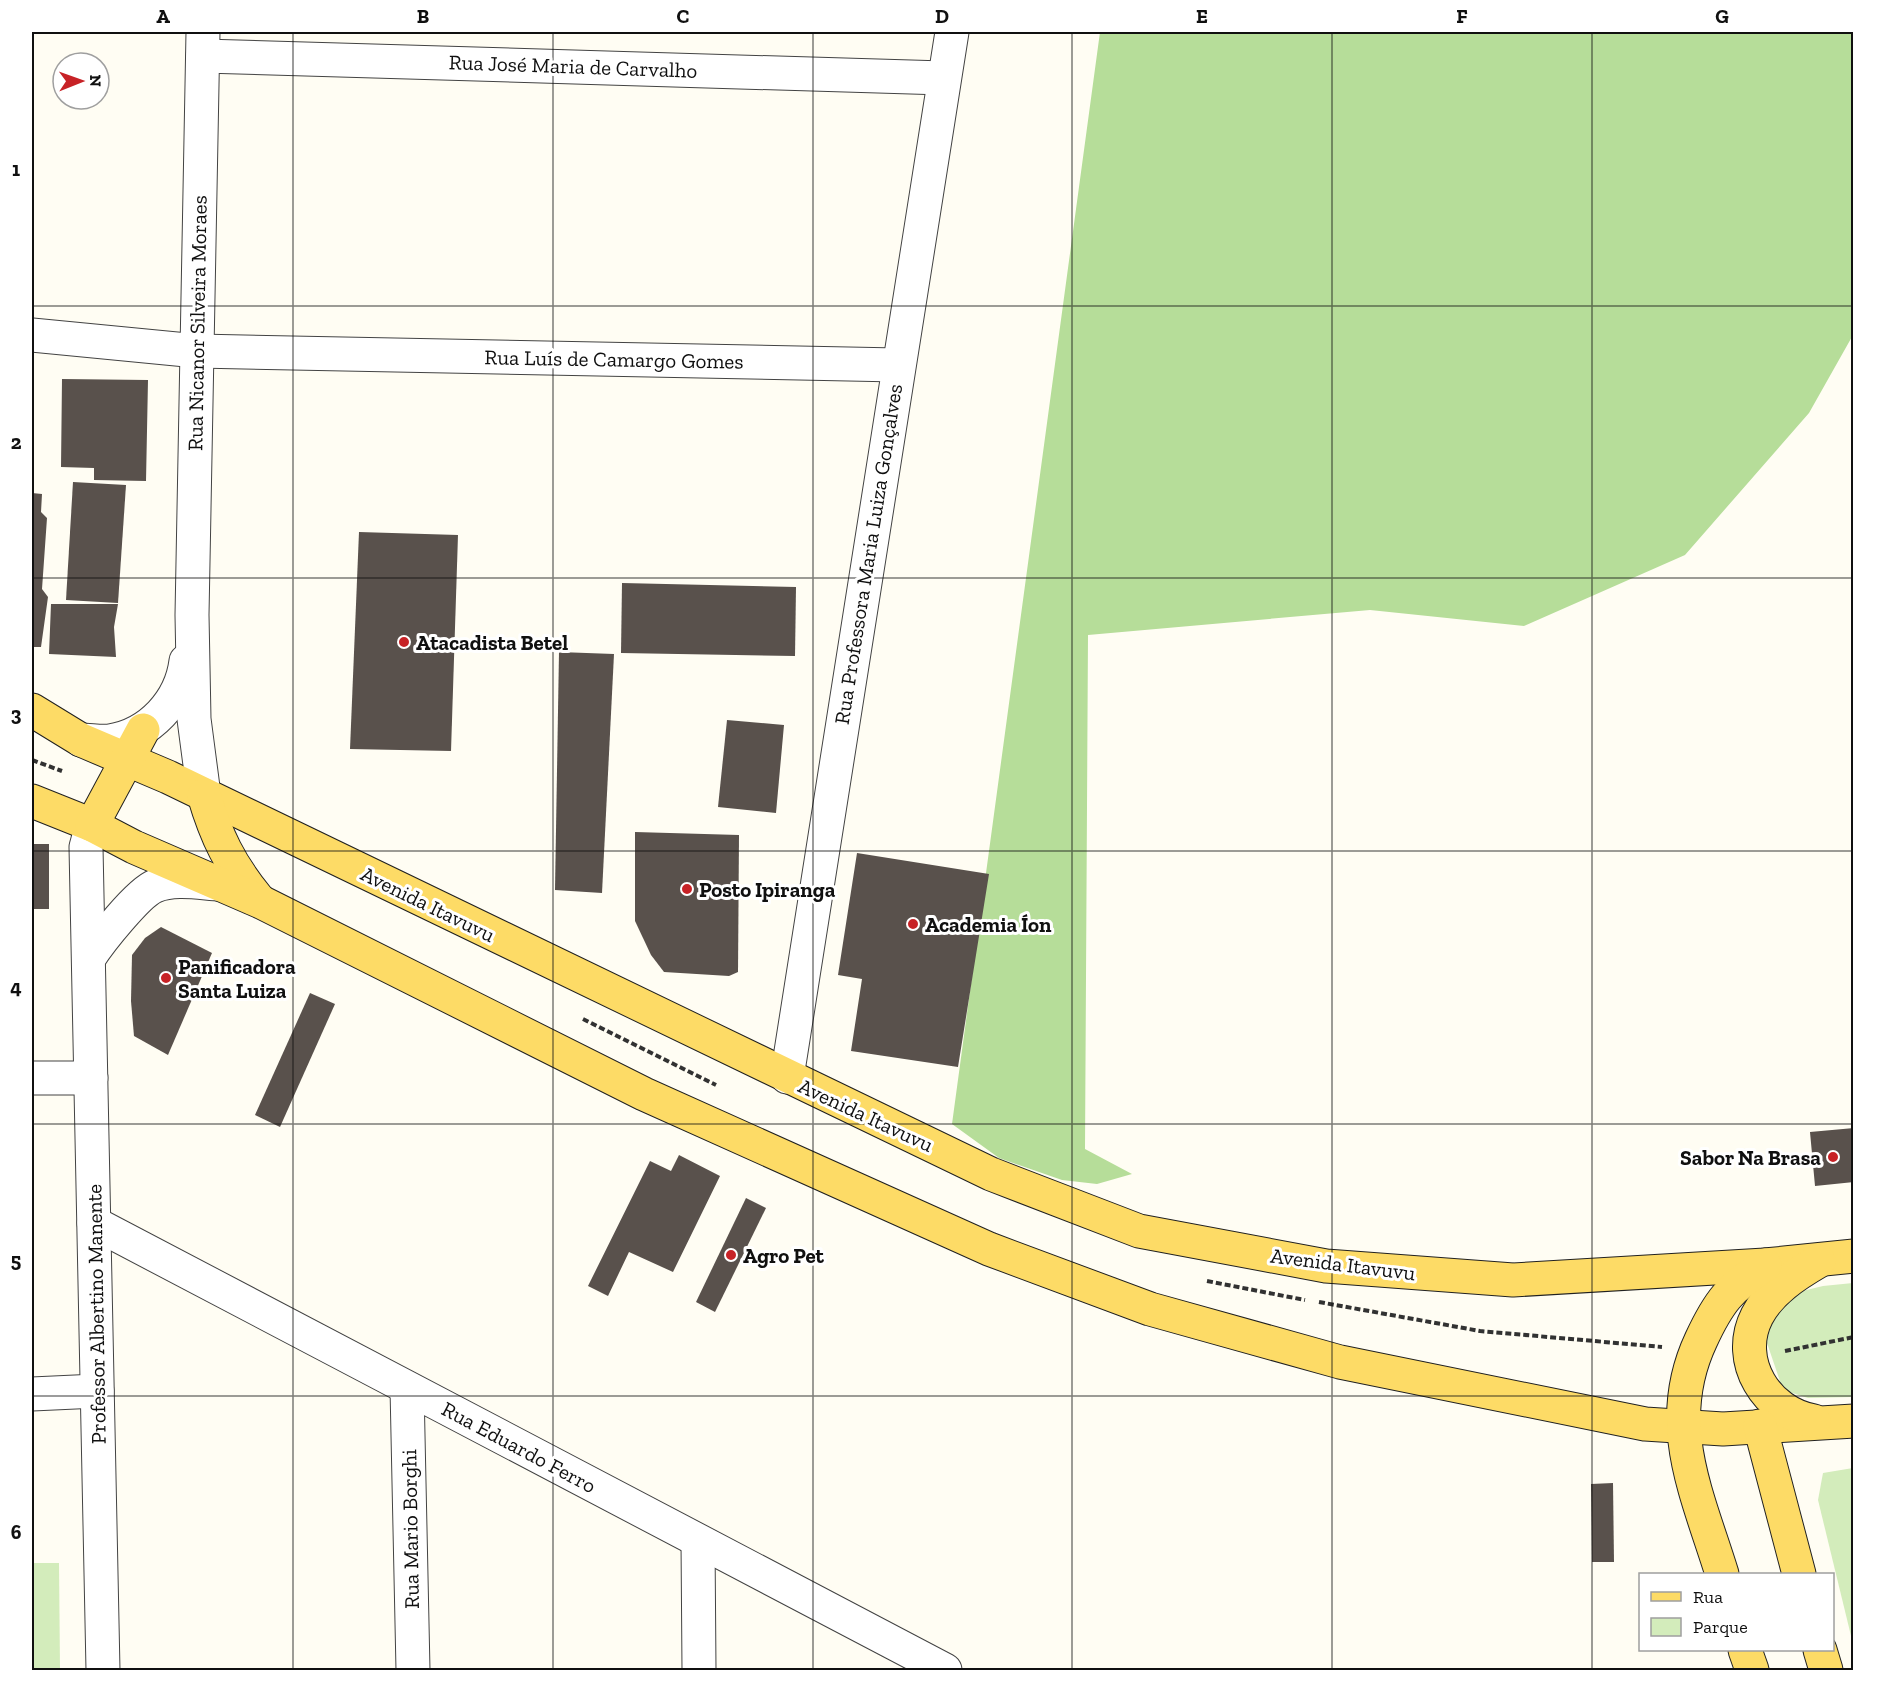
<svg xmlns="http://www.w3.org/2000/svg" width="1885" height="1702" font-family="'Zilla Slab',serif">
  <rect width="100%" height="100%" fill="#fffdf3"/>
  <g fill="#d3ecbb">
    <polygon points="1853,1283 1853,1397 1808,1398 1783,1390 1767,1343 1771,1314 1790,1294 1823,1286"/>
    <polygon points="1853,1468 1854,1468 1853,1644 1818,1500 1823,1473"/>
    <polygon points="32,1563 59,1563 60,1670 32,1670"/>
  </g>
  <polygon fill="#b6dd99" points="1100,32 1853,32 1853,335 1809,413 1685,555 1524,626 1370,610 1088,635 1085,1149 1132,1174 1097,1184 1062,1180 999,1158 952,1124"/>
  <g fill="#59514c">
    <polygon points="62,379 148,380 146,481 94,480 94,468 61,467"/>
    <polygon points="73,482 126,485 118,603 66,600"/>
    <polygon points="32,493 42,494 41,512 47,518 42,589 48,597 41,647 32,647"/>
    <polygon points="359,532 458,535 451,751 350,749"/>
    <polygon points="622,583 796,587 795,656 621,653"/>
    <polygon points="51,604 118,604 114,627 116,657 49,654"/>
    <polygon points="559,652 614,654 602,893 555,890"/>
    <polygon points="727,720 784,725 776,813 718,807"/>
    <polygon points="635,832 739,835 738,972 729,976 664,972 651,955 635,921"/>
    <rect x="32" y="844" width="17" height="65"/>
    <polygon points="857,853 989,874 958,1067 851,1051 862,979 838,975"/>
    <polygon points="161,927 212,953 168,1055 134,1036 131,1001 132,955 145,938"/>
    <polygon points="310,993 335,1004 280,1127 255,1115"/>
    <polygon points="1854,1128 1854,1182 1815,1186 1810,1132"/>
    <polygon points="679,1155 720,1176 673,1272 629,1252 608,1296 588,1286 650,1161 671,1171"/>
    <polygon points="746,1198 766,1208 715,1312 696,1302"/>
    <polygon points="1613,1483 1614,1562 1592,1562 1591,1484"/>
  </g>
  <g fill="none" stroke-linecap="round" stroke-linejoin="round">
    <g stroke="#434343" stroke-width="35">
      <g id="minor">
        <polyline points="203,32 192,615 194,719 204,795"/>
        <polyline points="203,56 944,78"/>
        <polyline points="32,335 197,351 898,365"/>
        <path d="M81 740C90 740 101 742 109 741 150 735 181 701 186 661"/>
        <polyline points="92,825 86,847 103,1670"/>
        <path d="M89 958C100 941 138 893 155 886 174 878 200 883 220 884"/>
        <polyline points="787,1077 952,32"/>
        <polyline points="32,1078 91,1078"/>
        <polyline points="94,1223 945,1670"/>
        <polyline points="407,1388 413,1670"/>
        <polyline points="32,1394 97,1391"/>
        <polyline points="698,1541 699,1670"/>
      </g>
    </g>
    <g stroke="#212121" stroke-width="35">
      <g id="major">
        <polyline points="32,710 81,740 168,777 991,1174 1139,1231 1326,1266 1513,1280 1765,1265 1854,1256"/>
        <path d="M204 795C216 836 230 865 258 899"/>
        <polyline points="32,801 92,825 134,847 261,902 644,1094 989,1249 1150,1309 1340,1362 1645,1424 1723,1429 1854,1421"/>
        <polyline points="92,825 143,730"/>
        <path d="M1814 1421C1767 1413 1734 1361 1757 1316 1770 1291 1795 1275 1819 1261"/>
        <polyline points="1760,1426 1799,1574"/>
        <path d="M1722 1574C1697 1493 1662 1423 1701 1340 1719 1301 1730 1288 1765 1265"/>
        <polyline points="1745,1650 1752,1670"/>
        <polyline points="1820,1650 1826,1670"/>
      </g>
    </g>
    <g stroke="#323232" stroke-width="4" stroke-dasharray="6 3" stroke-linecap="butt">
      <polyline points="32,760 62,771"/>
      <polyline points="583,1019 716,1085"/>
      <polyline points="1207,1281 1305,1300"/>
      <polyline points="1319,1302 1480,1331 1662,1347"/>
      <polyline points="1785,1351 1854,1337"/>
    </g>
    <use href="#minor" stroke="#fff" stroke-width="33"/>
    <use href="#major" stroke="#fddb66" stroke-width="33"/>
  </g>
  <path fill="none" stroke="#101010" stroke-width="1.5" stroke-opacity="0.55" d="M293 32V1670M553 32V1670M813 32V1670M1072 32V1670M1332 32V1670M1592 32V1670M32 306H1854M32 578H1854M32 851H1854M32 1124H1854M32 1396H1854"/>
  <g fill="#c72226" stroke="#fff" stroke-width="2">
    <circle cx="404" cy="642" r="6"/>
    <circle cx="687" cy="889" r="6"/>
    <circle cx="913" cy="924" r="6"/>
    <circle cx="166" cy="978" r="6"/>
    <circle cx="1833" cy="1157" r="6"/>
    <circle cx="731" cy="1255" r="6"/>
  </g>
  <g text-anchor="middle" dominant-baseline="central" stroke-width="6" stroke-linejoin="round" paint-order="stroke">
    <g font-size="21" fill="#101010" stroke="#fff">
      <text transform="translate(573 66) rotate(2)">Rua José Maria de Carvalho</text>
      <text transform="translate(197 323) rotate(-89)">Rua Nicanor Silveira Moraes</text>
      <text transform="translate(614 359) rotate(1)">Rua Luís de Camargo Gomes</text>
      <text transform="translate(868 554) rotate(-81)">Rua Professora Maria Luiza Gonçalves</text>
      <text transform="translate(428 904) rotate(26)">Avenida Itavuvu</text>
      <text transform="translate(866 1115) rotate(25)">Avenida Itavuvu</text>
      <text transform="translate(1343 1264) rotate(7)">Avenida Itavuvu</text>
      <text transform="translate(96 1314) rotate(-91)">Professor Albertino Manente</text>
      <text transform="translate(519 1447) rotate(28)">Rua Eduardo Ferro</text>
      <text transform="translate(410 1529) rotate(-91)">Rua Mario Borghi</text>
    </g>
    <g font-size="21" font-weight="bold" fill="#101010" stroke="#fff" text-anchor="start">
      <text x="416" y="642">Atacadista Betel</text>
      <text x="699" y="889">Posto Ipiranga</text>
      <text x="925" y="924">Academia Íon</text>
      <text x="178" y="966">Panificadora<tspan x="178" dy="24">Santa Luiza</tspan></text>
      <text x="1821" y="1157" text-anchor="end">Sabor Na Brasa</text>
      <text x="743" y="1255">Agro Pet</text>
    </g>
  </g>
  <rect width="1885" height="1702" fill="none" stroke="#ffffff" stroke-width="66"/>
  <rect x="1639" y="1573" width="195" height="78" fill="#ffffff" stroke="#9f9f9f" stroke-width="1.5"/>
  <rect x="1651" y="1592" width="30" height="9" fill="#fddb66" stroke="#9f9f9f" stroke-width="1.5"/>
  <text x="1693" y="1603" font-size="18" fill="#101010">Rua</text>
  <rect x="1651" y="1618" width="30" height="18" fill="#d3ecbb" stroke="#9f9f9f" stroke-width="1.5"/>
  <text x="1693" y="1633" font-size="18" fill="#101010">Parque</text>
  <g transform="translate(81 81) rotate(89)"><circle r="28" fill="#ffffff" stroke="#9f9f9f" stroke-width="1.5"/>
  <path d="M0-4.5L10 22L0 15L-10 22Z" fill="#c72226"/>
  <text y="-9" font-size="16" font-weight="bold" text-anchor="middle" fill="#101010">N</text>
  </g>
  <rect x="33" y="33" width="1819" height="1636" fill="none" stroke="#101010" stroke-width="2"/>
  <g font-size="20" text-anchor="middle" font-weight="bold" fill="#101010">
    <text x="163" y="23">A</text>
    <text x="423" y="23">B</text>
    <text x="683" y="23">C</text>
    <text x="942" y="23">D</text>
    <text x="1202" y="23">E</text>
    <text x="1462" y="23">F</text>
    <text x="1722" y="23">G</text>
    <text x="16" y="176">1</text>
    <text x="16" y="449">2</text>
    <text x="16" y="721">3</text>
    <text x="16" y="994">4</text>
    <text x="16" y="1267">5</text>
    <text x="16" y="1539">6</text>
  </g>
</svg>
